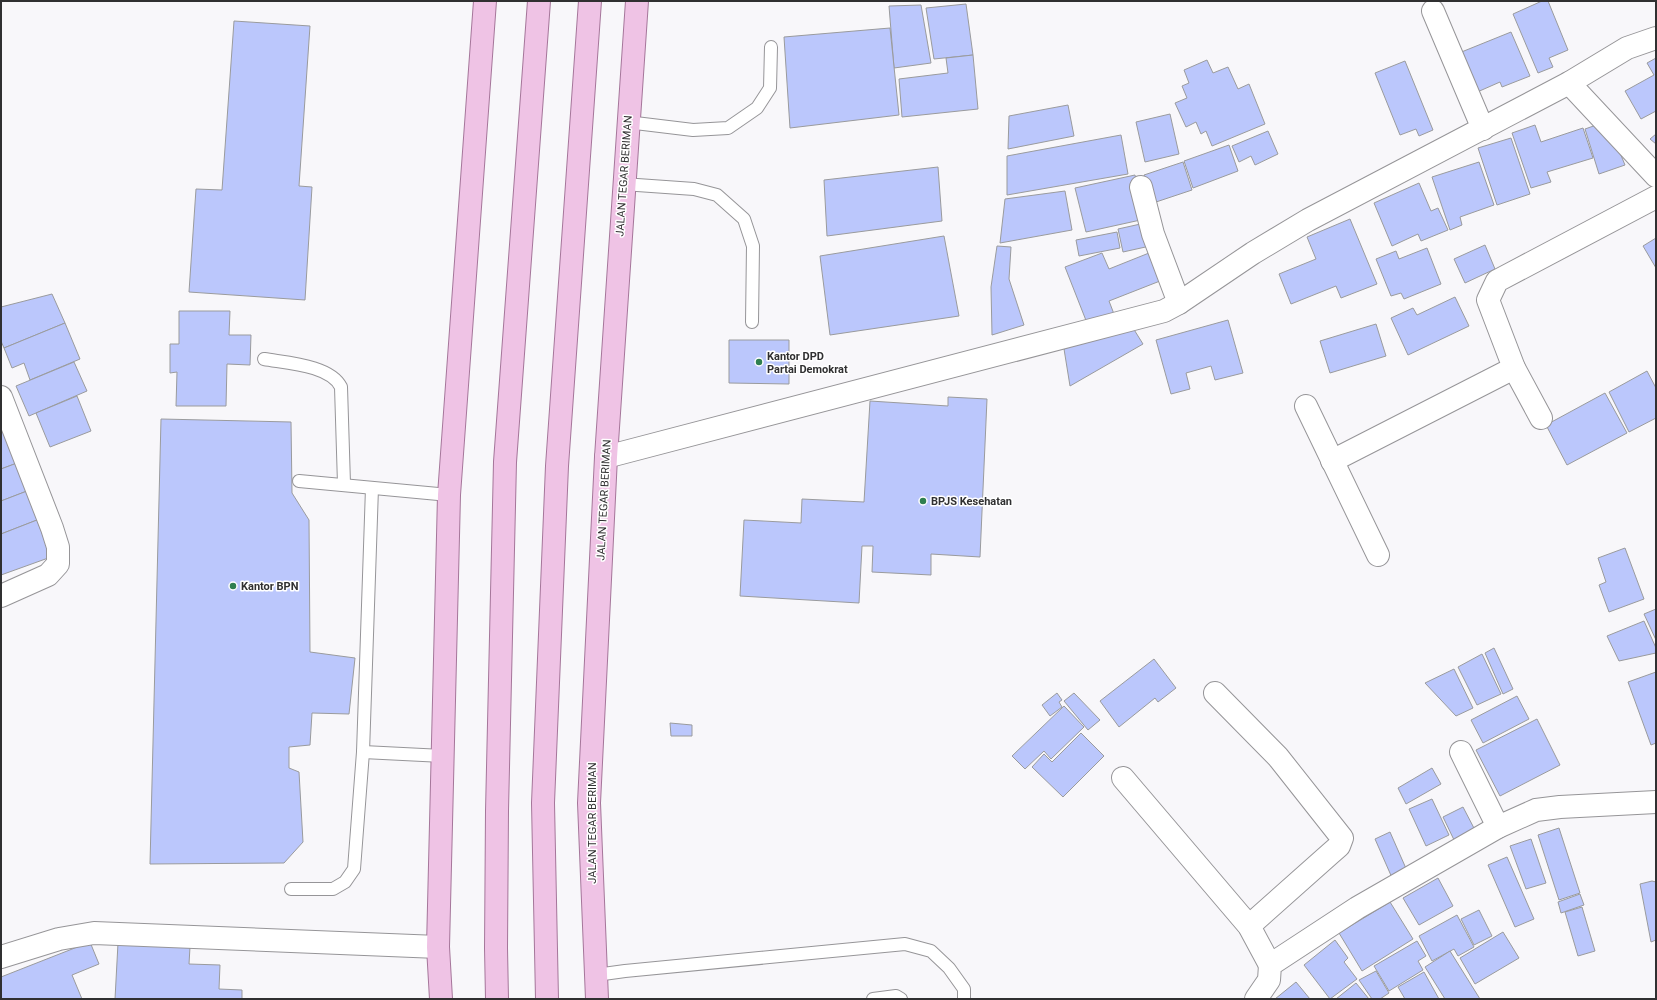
<svg xmlns="http://www.w3.org/2000/svg" width="1657" height="1000" font-family="Roboto,sans-serif">
  <rect width="100%" height="100%" fill="#f8f7fa"/>
  <g fill="#bbc7fc" stroke="#9a9b9d">
    <polygon points="1542,1 1548,1 1568,50 1549,58 1553,67 1538,73 1513,14"/>
    <polygon points="966,4 973,55 934,59 926,8"/>
    <polygon points="921,5 931,63 894,68 889,6"/>
    <polygon points="234,21 310,26 299,186 312,187 305,300 189,292 196,189 222,190"/>
    <polygon points="890,28 899,115 790,128 784,37"/>
    <polygon points="1511,32 1530,76 1502,87 1500,82 1475,93 1459,53"/>
    <polygon points="973,55 978,109 902,117 899,79 948,73 946,58"/>
    <polygon points="1656,58 1656,111 1641,119 1625,91 1654,75 1647,63"/>
    <polygon points="1207,60 1213,73 1228,67 1238,89 1249,84 1265,124 1212,146 1206,131 1201,134 1196,122 1186,127 1175,103 1187,98 1182,86 1189,83 1184,70"/>
    <polygon points="1405,61 1433,130 1419,136 1416,129 1400,135 1375,73"/>
    <polygon points="1068,105 1074,136 1008,149 1009,116"/>
    <polygon points="1170,114 1179,154 1145,162 1136,122"/>
    <polygon points="1602,123 1613,136 1625,165 1599,174 1585,129"/>
    <polygon points="1535,125 1541,142 1583,128 1593,158 1547,172 1551,182 1531,188 1512,133"/>
    <polygon points="1268,131 1278,154 1255,165 1251,156 1239,162 1232,146"/>
    <polygon points="1656,134 1656,144 1650,139"/>
    <polygon points="1121,135 1128,174 1007,195 1007,156"/>
    <polygon points="1511,138 1530,194 1497,205 1478,148"/>
    <polygon points="1229,145 1238,171 1193,188 1184,161"/>
    <polygon points="1183,162 1192,190 1153,203 1144,175"/>
    <polygon points="1479,162 1494,205 1460,217 1462,225 1450,230 1432,177"/>
    <polygon points="938,167 942,221 827,236 824,180"/>
    <polygon points="1135,175 1145,219 1086,232 1075,188"/>
    <polygon points="1419,183 1431,211 1438,208 1448,230 1421,241 1418,234 1392,246 1374,203"/>
    <polygon points="1065,191 1072,230 1000,243 1005,199"/>
    <polygon points="1350,219 1377,284 1341,298 1336,286 1291,304 1279,274 1316,259 1307,237"/>
    <polygon points="1145,223 1150,246 1123,252 1118,229"/>
    <polygon points="1117,232 1120,248 1079,256 1076,240"/>
    <polygon points="944,236 959,316 830,335 820,256"/>
    <polygon points="1656,238 1656,268 1643,246"/>
    <polygon points="1485,245 1495,269 1465,283 1454,259"/>
    <polygon points="997,246 1011,247 1009,279 1024,325 992,335 991,287"/>
    <polygon points="1427,248 1441,284 1404,299 1401,293 1391,296 1376,259 1396,251 1399,259"/>
    <polygon points="1102,253 1109,269 1149,253 1160,281 1109,301 1114,314 1087,323 1065,267"/>
    <polygon points="52,294 65,323 4,348 1,341 1,307"/>
    <polygon points="1455,297 1469,326 1408,355 1391,318 1413,308 1417,315"/>
    <polygon points="179,311 230,311 229,335 251,335 250,365 227,364 226,406 176,406 177,372 170,373 170,344 179,344"/>
    <polygon points="1228,320 1243,373 1215,380 1211,366 1186,373 1190,389 1171,394 1156,340"/>
    <polygon points="65,323 80,359 30,380 24,363 12,368 4,348"/>
    <polygon points="1376,324 1386,356 1330,373 1320,341"/>
    <polygon points="1133,328 1143,344 1070,386 1064,349 1095,337"/>
    <polygon points="729,340 789,340 789,384 729,383"/>
    <polygon points="74,362 87,391 29,416 16,386"/>
    <polygon points="1647,371 1656,388 1656,418 1629,432 1609,392"/>
    <polygon points="1605,393 1627,433 1567,465 1546,425"/>
    <polygon points="77,396 91,431 50,447 36,413"/>
    <polygon points="948,397 987,399 980,557 931,554 931,575 872,572 873,546 862,546 859,603 740,596 744,520 801,523 802,499 864,502 870,401 948,406"/>
    <polygon points="161,419 291,422 292,493 309,520 310,652 355,658 349,714 312,713 310,745 289,747 289,768 299,772 303,842 284,863 150,864"/>
    <polygon points="5,431 17,463 1,469 1,432"/>
    <polygon points="17,463 27,491 1,501 1,469"/>
    <polygon points="27,491 37,520 1,534 1,501"/>
    <polygon points="37,520 51,557 1,575 1,534"/>
    <polygon points="1625,548 1644,599 1609,612 1599,585 1606,582 1598,558"/>
    <polygon points="1656,609 1656,640 1644,614"/>
    <polygon points="1644,621 1656,648 1656,653 1619,661 1607,636"/>
    <polygon points="1494,648 1513,689 1503,694 1485,653"/>
    <polygon points="1482,654 1501,694 1477,705 1458,667"/>
    <polygon points="1154,659 1176,688 1158,702 1155,698 1119,727 1100,701"/>
    <polygon points="1454,669 1473,708 1456,716 1425,683"/>
    <polygon points="1656,672 1656,743 1651,745 1628,682"/>
    <polygon points="1057,693 1062,700 1059,702 1062,707 1050,716 1042,705"/>
    <polygon points="1074,693 1100,720 1088,730 1064,701"/>
    <polygon points="1517,696 1529,719 1483,743 1471,720"/>
    <polygon points="1064,706 1084,727 1051,759 1044,751 1025,769 1012,756"/>
    <polygon points="1537,719 1560,765 1500,796 1476,750"/>
    <polygon points="670,723 692,725 692,736 671,736"/>
    <polygon points="1081,733 1104,756 1063,797 1032,767 1044,754 1052,762"/>
    <polygon points="1432,768 1441,784 1406,804 1398,788"/>
    <polygon points="1432,799 1449,835 1426,846 1409,809"/>
    <polygon points="1463,807 1476,832 1455,842 1443,817"/>
    <polygon points="1559,828 1580,893 1559,900 1538,835"/>
    <polygon points="1390,832 1408,873 1393,880 1375,839"/>
    <polygon points="1531,839 1546,883 1526,889 1510,846"/>
    <polygon points="1507,857 1534,919 1515,927 1488,865"/>
    <polygon points="1438,878 1453,906 1419,925 1403,898"/>
    <polygon points="1652,881 1656,882 1656,940 1651,942 1640,884"/>
    <polygon points="1580,894 1584,905 1561,913 1558,902"/>
    <polygon points="1390,902 1413,939 1362,971 1339,933"/>
    <polygon points="1582,907 1595,951 1578,956 1565,912"/>
    <polygon points="1479,910 1492,936 1474,945 1461,919"/>
    <polygon points="1457,915 1474,947 1458,956 1454,949 1432,961 1419,936"/>
    <polygon points="1503,932 1519,958 1475,984 1460,958"/>
    <polygon points="1335,940 1348,958 1344,962 1357,979 1330,999 1304,965"/>
    <polygon points="1417,941 1426,956 1418,961 1423,970 1389,991 1374,966"/>
    <polygon points="90,942 99,964 72,975 82,999 1,999 1,977"/>
    <polygon points="118,943 190,947 189,964 220,965 219,989 242,990 242,999 115,999"/>
    <polygon points="1450,951 1480,999 1445,999 1425,967"/>
    <polygon points="1376,971 1389,993 1380,999 1372,999 1359,980"/>
    <polygon points="1424,972 1439,999 1405,999 1398,987"/>
    <polygon points="1296,982 1310,999 1275,999"/>
    <polygon points="1356,983 1369,999 1336,999"/>
  </g>
  <g fill="none" stroke-linecap="round" stroke-linejoin="round">
    <g stroke="#969598" stroke-width="14">
      <g id="lane">
        <polyline points="627,122 693,130 728,128 757,108 770,88 771,47"/>
        <polyline points="623,184 694,189 717,195 744,219 753,246 752,322"/>
        <path d="M264 359C286 363 330 365 341 387L344 484"/>
        <polyline points="299,481 449,495"/>
        <polyline points="363,752 443,756"/>
        <polyline points="291,889 333,889 345,882 354,869 363,752 372,488"/>
        <polyline points="596,975 625,971 905,944 931,951 949,968 964,989 964,999"/>
        <polyline points="873,999 896,996 901,999"/>
      </g>
    </g>
    <g stroke="#969598" stroke-width="24">
      <g id="street">
        <polyline points="1433,11 1483,129"/>
        <polyline points="1569,83 1656,176"/>
        <polyline points="1141,187 1153,234 1179,303"/>
        <polyline points="1514,368 1541,418"/>
        <polyline points="1,397 52,528 58,547 58,564 48,575 1,596"/>
        <polyline points="1306,406 1378,555"/>
        <polyline points="606,457 1164,311 1179,303 1253,253 1308,220 1569,83 1627,48 1656,38"/>
        <polyline points="1332,461 1514,368 1488,300 1497,281 1656,197"/>
        <polyline points="1215,693 1278,757 1342,838 1339,846 1331,853 1249,926"/>
        <polyline points="1461,752 1498,827"/>
        <polyline points="1123,778 1249,926 1270,965"/>
        <polyline points="1,957 59,939 94,933 438,947"/>
        <polyline points="1256,999 1269,980 1270,965 1357,908 1498,827 1536,810 1560,807 1656,802"/>
      </g>
    </g>
    <g stroke="#a5769a" stroke-width="24">
      <g id="primary">
        <polyline points="441,999 438,947 449,495 485,1"/>
        <polyline points="497,999 496,948 497,811 505,462 539,1"/>
        <polyline points="547,999 543,803 557,466 590,1"/>
        <polyline points="597,999 589,803 606,457 637,1"/>
      </g>
    </g>
    <use href="#lane" stroke="#fff" stroke-width="12"/>
    <use href="#street" stroke="#fff" stroke-width="22"/>
    <use href="#primary" stroke="#efc3e5" stroke-width="22"/>
  </g>
  <g fill="#2f7f50" stroke="#fff" stroke-width="1.5">
    <circle cx="759" cy="362" r="4"/>
    <circle cx="923" cy="501" r="4"/>
    <circle cx="233" cy="586" r="4"/>
  </g>
  <g text-anchor="middle" dominant-baseline="central" stroke-width="3" stroke-linejoin="round" paint-order="stroke">
    <g font-size="11" fill="#303031" stroke="#fff">
      <text transform="translate(624 176) rotate(-86)">JALAN TEGAR BERIMAN</text>
      <text transform="translate(604 500) rotate(-87)">JALAN TEGAR BERIMAN</text>
      <text transform="translate(592 823) rotate(-90)">JALAN TEGAR BERIMAN</text>
    </g>
    <g font-size="11" font-weight="bold" fill="#303031" stroke="#fff" text-anchor="start">
      <text x="767" y="356">Kantor DPD<tspan x="767" dy="13">Partai Demokrat</tspan></text>
      <text x="931" y="501">BPJS Kesehatan</text>
      <text x="241" y="586">Kantor BPN</text>
    </g>
  </g>
  <rect width="1657" height="1000" fill="none" stroke="#303031" stroke-width="4"/>
</svg>
